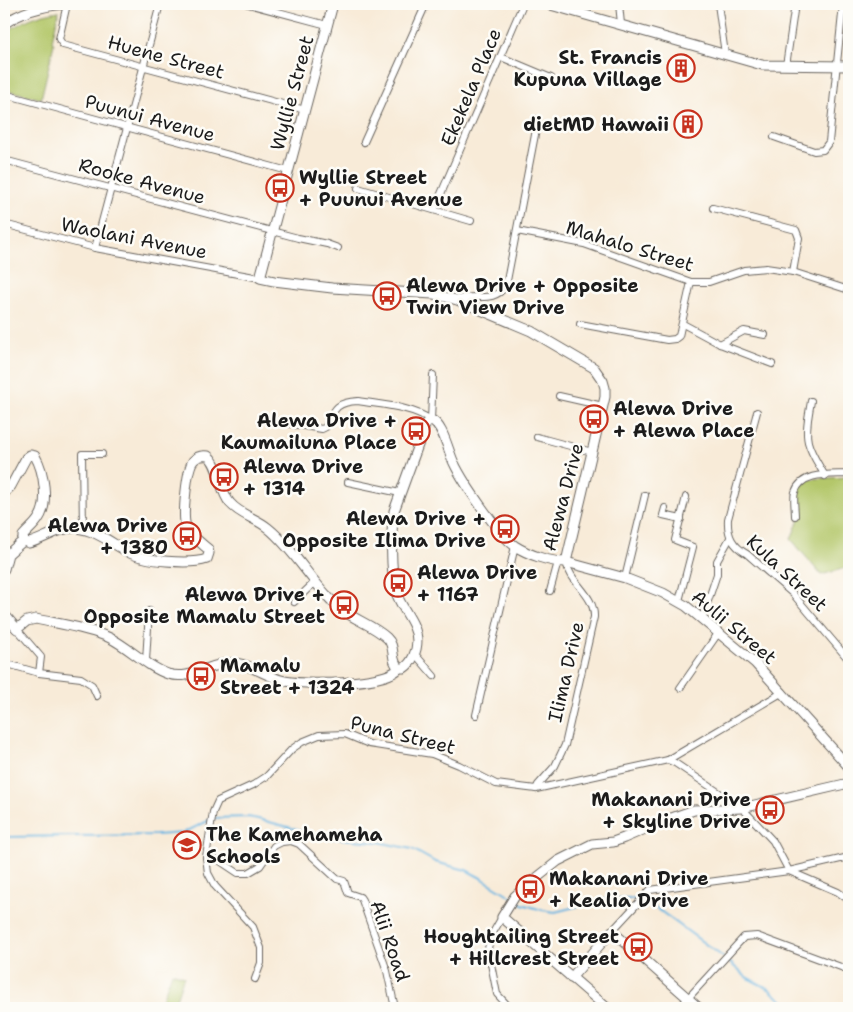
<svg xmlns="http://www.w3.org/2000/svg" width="853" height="1012" font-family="'Shantell Sans',sans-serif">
  <rect width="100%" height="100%" fill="#fdfcf7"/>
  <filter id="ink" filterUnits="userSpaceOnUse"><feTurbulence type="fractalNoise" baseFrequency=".02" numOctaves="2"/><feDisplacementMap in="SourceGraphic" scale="10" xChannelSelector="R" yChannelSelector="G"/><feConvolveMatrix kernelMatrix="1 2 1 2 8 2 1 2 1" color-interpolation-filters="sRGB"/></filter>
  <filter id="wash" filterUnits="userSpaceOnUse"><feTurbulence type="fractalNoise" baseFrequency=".0096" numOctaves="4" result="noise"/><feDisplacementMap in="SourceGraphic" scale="20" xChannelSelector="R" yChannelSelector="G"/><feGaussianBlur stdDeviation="1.12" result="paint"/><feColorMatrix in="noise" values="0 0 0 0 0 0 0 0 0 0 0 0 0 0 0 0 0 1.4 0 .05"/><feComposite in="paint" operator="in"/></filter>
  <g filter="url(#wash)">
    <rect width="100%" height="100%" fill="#f8ebd8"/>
    <g fill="#b4c76a" stroke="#687243">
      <path d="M59 11 52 41 54 44 41 99 4 89V34C21 21 38 14 59 11Z"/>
      <polygon points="849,477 849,567 821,575 791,539 800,517 797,490 806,479"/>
      <polygon points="172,972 184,976 173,1008 159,1008"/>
    </g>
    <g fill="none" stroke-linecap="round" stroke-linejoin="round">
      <g stroke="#68b5e2" stroke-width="2">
        <polyline points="214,818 248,817 258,819 329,838 378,842 412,849 435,862 466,870 483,879 512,897"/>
        <polyline points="4,837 156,835 183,833 210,820"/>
        <polyline points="644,899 723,957"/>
        <polyline points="516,900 522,904 542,910 555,912 607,899 639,899"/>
        <polyline points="727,960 746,977 769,989 784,1002 789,1008"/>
      </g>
    </g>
  </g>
  <g filter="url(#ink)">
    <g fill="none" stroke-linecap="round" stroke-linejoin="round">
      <g stroke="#69645e" stroke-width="8">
        <g id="street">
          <polyline points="67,4 59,39 63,45 305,110"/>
          <polyline points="248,4 327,25"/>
          <polyline points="619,4 621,24"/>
          <polyline points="718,4 725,54"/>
          <polyline points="501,57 551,78"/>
          <polyline points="786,66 795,4"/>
          <polyline points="4,94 288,171"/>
          <polyline points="774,137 814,151 823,150 829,142 843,4"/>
          <polyline points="364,142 426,4"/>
          <polyline points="4,160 298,238 327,244 338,248"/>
          <polyline points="358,188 471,221"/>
          <polyline points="713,208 796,230 799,238 793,272"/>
          <polyline points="434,210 523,4"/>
          <polyline points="4,224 95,248 260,278"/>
          <polyline points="517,231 584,244 691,282 709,282 744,270 766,268 793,272 849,290"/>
          <polyline points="95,248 160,4"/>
          <path d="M457 300C476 292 491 305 506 286L538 119"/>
          <polyline points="580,324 667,340 675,339 679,336 691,282"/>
          <polyline points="683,324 720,344 772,364"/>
          <polyline points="720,344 744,331 765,335"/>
          <polyline points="559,396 603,406"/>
          <path d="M811 401C809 414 805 429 808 442 811 454 819 465 825 476"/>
          <path d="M757 412 728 519C727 536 733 546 747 554L793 594 849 660"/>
          <path d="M267 420 322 429 326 427C334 410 335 402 358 401 381 405 411 406 431 420"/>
          <polyline points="431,420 433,375"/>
          <polyline points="537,437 592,452"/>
          <polyline points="348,482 400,493"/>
          <polyline points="665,508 663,515 681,519"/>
          <path d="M795 516C795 509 793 498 795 492 802 471 831 475 849 474"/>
          <polyline points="83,530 82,454 102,454"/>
          <polyline points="625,578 645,495"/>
          <polyline points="550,591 558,562"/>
          <polyline points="679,601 693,547 675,540 686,497"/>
          <polyline points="294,602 315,582"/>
          <polyline points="702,619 717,574 717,561 730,538"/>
          <polyline points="17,629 41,657 39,673"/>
          <polyline points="414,653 434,676"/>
          <polyline points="146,661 149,611"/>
          <polyline points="4,663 39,673 81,678 92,685 97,696"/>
          <polyline points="680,688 719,632"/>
          <polyline points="476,715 515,546"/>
          <polyline points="668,760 675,763 742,808 773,841 789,871 838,892 849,900"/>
          <path d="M536 789 538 785 555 766 565 745 594 617C595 595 570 583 566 562"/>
          <polyline points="206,857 220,861 238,873 248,873 260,866 274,846 282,842 291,841 299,844 337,879 344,881 348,893 360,897 362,900 387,971 395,1008"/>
          <polyline points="502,917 490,938 488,949 497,994 510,1008"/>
          <polyline points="612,931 650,890 789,871 849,857"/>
          <polyline points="255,979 261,963 261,948 253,927 215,886 208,873 206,857 213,812 218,801 253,785 267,776 292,749 302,742 319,735 345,734 369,744 432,754 459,765 496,784 536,789 668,760 783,692"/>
          <polyline points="679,1008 744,937 757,936 849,970"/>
        </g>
      </g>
      <g stroke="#69645e" stroke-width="11">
        <g id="secondary">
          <polyline points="333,4 260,278 274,281 332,288 433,294 457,300 531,331 594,368 603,381 605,388 605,397 566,562"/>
          <polyline points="547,4 762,65 849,66"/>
          <path d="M4 24C22 11 42 6 65 4"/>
          <path d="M4 493 11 486 26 458 30 455 35 456C44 471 49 503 39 518 35 525 28 530 23 536V541"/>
          <path d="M23 541 29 543C44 539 60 527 76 528 96 530 111 543 128 552 144 561 189 565 207 559L209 553 208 549C201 543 190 535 186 526 182 516 187 469 193 461 197 456 202 455 208 456 220 464 219 491 230 503 240 515 256 518 268 528 294 549 311 582 336 605 351 619 372 624 387 638 396 646 390 661 399 668"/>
          <polyline points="4,569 8,554 23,541"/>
          <path d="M4 614 17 629 27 621 36 619C59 624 89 628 110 638 130 648 147 667 168 674 191 681 209 663 231 663 249 663 264 675 281 680 301 686 387 685 399 668"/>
          <path d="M399 668H404C412 663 417 651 417 641 417 623 401 609 396 592 390 568 391 534 394 511L426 423 431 420C443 424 448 451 454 463 463 482 498 534 515 546 529 555 550 562 566 562L625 578 663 593 686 606 755 663 849 767"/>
          <polyline points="571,978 612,931 699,1008"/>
          <polyline points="607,1008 502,917 515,896 524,888 558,861 592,844 613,842 624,838 666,820 694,810 742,808 849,783"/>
        </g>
      </g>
      <use href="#street" stroke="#fff" stroke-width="6"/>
      <use href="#secondary" stroke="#fff" stroke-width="9"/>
    </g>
  </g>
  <defs>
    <g id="building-ring" transform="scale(1.4375)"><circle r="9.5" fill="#fdfcf7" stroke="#c8321e" stroke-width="1.5"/><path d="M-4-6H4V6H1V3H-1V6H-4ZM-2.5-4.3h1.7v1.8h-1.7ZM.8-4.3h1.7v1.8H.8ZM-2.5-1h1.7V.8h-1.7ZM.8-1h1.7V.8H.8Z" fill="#c8321e"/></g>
    <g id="bus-ring" transform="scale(1.4375)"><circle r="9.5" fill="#fdfcf7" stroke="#c8321e" stroke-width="1.5"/><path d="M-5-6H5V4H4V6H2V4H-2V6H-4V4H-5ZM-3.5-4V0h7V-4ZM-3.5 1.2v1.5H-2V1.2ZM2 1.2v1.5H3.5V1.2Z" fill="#c8321e"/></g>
    <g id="school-ring" transform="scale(1.4375)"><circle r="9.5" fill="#fdfcf7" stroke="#c8321e" stroke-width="1.5"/><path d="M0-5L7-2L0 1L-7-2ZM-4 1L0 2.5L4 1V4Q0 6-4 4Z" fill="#c8321e"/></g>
  </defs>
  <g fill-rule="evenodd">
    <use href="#building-ring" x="681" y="68"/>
    <use href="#building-ring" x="688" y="124"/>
    <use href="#bus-ring" x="280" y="188"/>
    <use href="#bus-ring" x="387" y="296"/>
    <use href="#bus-ring" x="594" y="419"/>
    <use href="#bus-ring" x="416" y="431"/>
    <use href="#bus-ring" x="224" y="477"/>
    <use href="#bus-ring" x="505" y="529"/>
    <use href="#bus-ring" x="187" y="536"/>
    <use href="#bus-ring" x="398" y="583"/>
    <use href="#bus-ring" x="344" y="605"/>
    <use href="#bus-ring" x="201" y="676"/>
    <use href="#bus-ring" x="770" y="810"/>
    <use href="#school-ring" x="187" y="845"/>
    <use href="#bus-ring" x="530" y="889"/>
    <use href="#bus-ring" x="638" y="947"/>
  </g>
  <g text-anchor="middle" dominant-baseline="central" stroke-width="5" stroke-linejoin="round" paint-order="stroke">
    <g font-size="19" fill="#1c1c1c" stroke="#fdfcf7">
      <text transform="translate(166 57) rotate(15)">Huene Street</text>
      <text transform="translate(471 87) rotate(-67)">Ekekela Place</text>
      <text transform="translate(292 93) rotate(-75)">Wyllie Street</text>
      <text transform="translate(150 118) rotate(15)">Puunui Avenue</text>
      <text transform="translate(142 181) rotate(15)">Rooke Avenue</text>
      <text transform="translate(134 238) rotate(11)">Waolani Avenue</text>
      <text transform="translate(630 246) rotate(17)">Mahalo Street</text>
      <text transform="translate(563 497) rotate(-75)">Alewa Drive</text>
      <text transform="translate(787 573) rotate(43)">Kula Street</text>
      <text transform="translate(734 627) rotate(40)">Aulii Street</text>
      <text transform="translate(566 672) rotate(-77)">Ilima Drive</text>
      <text transform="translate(403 735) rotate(14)">Puna Street</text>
      <text transform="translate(390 941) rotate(71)">Alii Road</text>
    </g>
    <g font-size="19" font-weight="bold" fill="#1c1c1c" stroke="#fdfcf7" text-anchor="end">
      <text x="662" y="57">St. Francis<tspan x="662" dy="22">Kupuna Village</tspan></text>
      <text x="669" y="124">dietMD Hawaii</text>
      <text x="299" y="177" text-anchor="start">Wyllie Street<tspan x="299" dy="22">+ Puunui Avenue</tspan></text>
      <text x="406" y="285" text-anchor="start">Alewa Drive + Opposite<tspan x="406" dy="22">Twin View Drive</tspan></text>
      <text x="613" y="408" text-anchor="start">Alewa Drive<tspan x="613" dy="22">+ Alewa Place</tspan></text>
      <text x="397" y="420">Alewa Drive +<tspan x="397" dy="22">Kaumailuna Place</tspan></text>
      <text x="243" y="466" text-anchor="start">Alewa Drive<tspan x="243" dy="22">+ 1314</tspan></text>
      <text x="486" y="518">Alewa Drive +<tspan x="486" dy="22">Opposite Ilima Drive</tspan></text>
      <text x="168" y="525">Alewa Drive<tspan x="168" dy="22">+ 1380</tspan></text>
      <text x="417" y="572" text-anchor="start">Alewa Drive<tspan x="417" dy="22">+ 1167</tspan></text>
      <text x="325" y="594">Alewa Drive +<tspan x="325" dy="22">Opposite Mamalu Street</tspan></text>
      <text x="220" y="665" text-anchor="start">Mamalu<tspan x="220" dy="22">Street + 1324</tspan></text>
      <text x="751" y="799">Makanani Drive<tspan x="751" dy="22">+ Skyline Drive</tspan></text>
      <text x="206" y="834" text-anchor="start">The Kamehameha<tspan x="206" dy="22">Schools</tspan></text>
      <text x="549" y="878" text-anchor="start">Makanani Drive<tspan x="549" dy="22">+ Kealia Drive</tspan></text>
      <text x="619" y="936">Houghtailing Street<tspan x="619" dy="22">+ Hillcrest Street</tspan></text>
    </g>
  </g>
  <rect width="853" height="1012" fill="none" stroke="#fdfcf7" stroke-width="20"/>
</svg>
